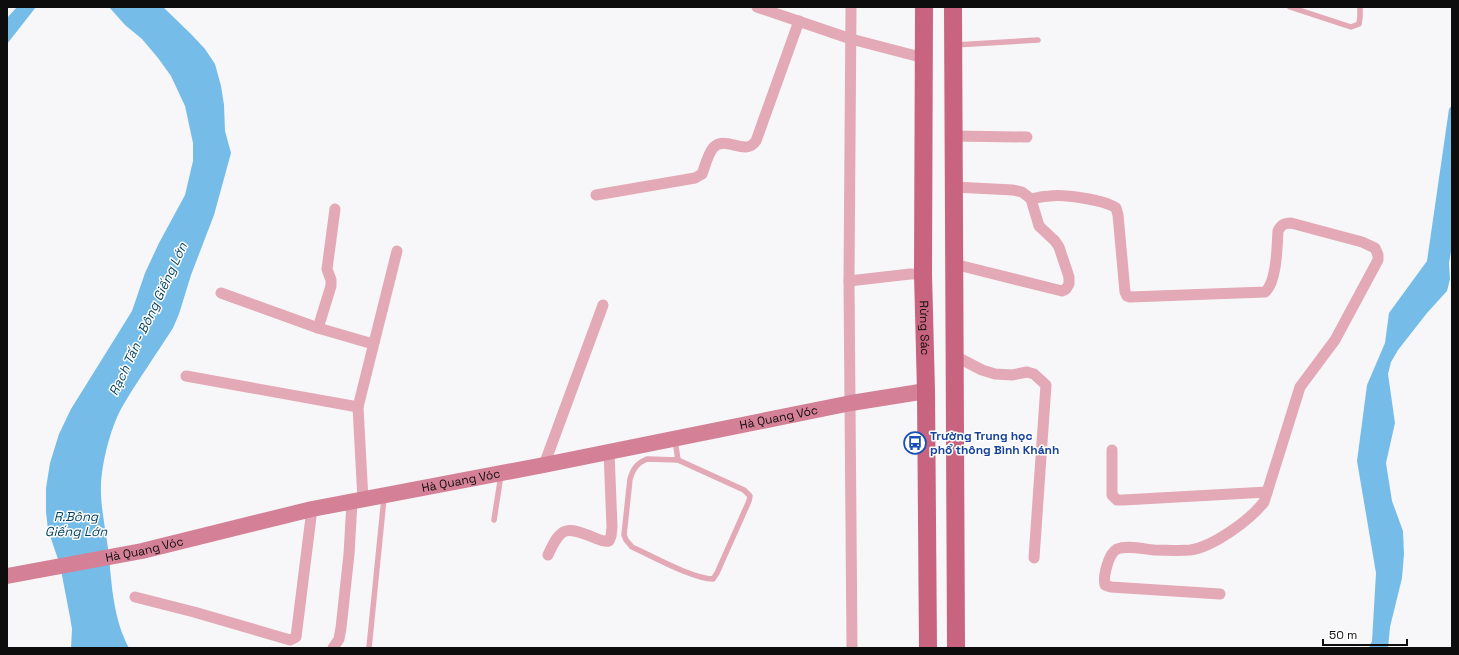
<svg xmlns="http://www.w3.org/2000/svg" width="1459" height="655" font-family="'Space Grotesk',sans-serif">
  <rect width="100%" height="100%" fill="#f7f7fa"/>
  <g fill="#75bde8">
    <polygon points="17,7 36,7 7,44 7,18"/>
    <path d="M109 7H163L191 34 205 49 215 64 221 86 224 105 225 131 231 153 214 215 191 275 179 314 173 328C156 355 137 381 121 409 110 430 102 462 101 485 100 507 107 535 109 557 112 589 114 620 129 648H71L72 629 70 617 60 565 48 530 46 512V488L50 463 59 434 71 409 132 311 145 273 159 243 185 195 193 161V143L185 106 171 76 158 58 142 39 125 25Z"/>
    <polygon points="1452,105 1452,246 1449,263 1450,279 1447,291 1427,313 1398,350 1391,362 1388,374 1395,423 1386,463 1392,501 1403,531 1404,554 1402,578 1390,627 1388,648 1369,648 1372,641 1376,573 1357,461 1367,385 1385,343 1389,313 1427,261 1449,109"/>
  </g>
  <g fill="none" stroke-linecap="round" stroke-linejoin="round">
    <g stroke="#e3a9b6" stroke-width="5.5">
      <polyline points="1290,7 1351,27 1359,24 1360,17 1360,7"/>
      <polyline points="955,45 1038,40"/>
      <polyline points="675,440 678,460"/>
      <path d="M647 459 678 460 744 490 750 496 749 501 717 573 713 579C693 579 652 556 632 547L626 540 624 535 630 479C633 469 637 463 647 459Z"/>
      <polyline points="494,520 501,475"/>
      <polyline points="369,648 384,498"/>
    </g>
    <g stroke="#e3a9b6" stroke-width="11">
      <polyline points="757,7 851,39 924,58"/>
      <polyline points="851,7 849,281 852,648"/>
      <polyline points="954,136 1027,137"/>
      <polyline points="954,187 1013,190 1022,192 1031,199 1039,226 1055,241 1059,247 1069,277 1069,284 1066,289 1062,291 954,264"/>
      <path d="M596 195 695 178 702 174C705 166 708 154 713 148 725 134 745 157 756 141L799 21"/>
      <path d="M1031 199C1037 198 1043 196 1050 196 1064 194 1105 200 1116 208L1118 215 1125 292 1127 296 1130 297 1265 292C1277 282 1277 246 1278 231 1281 225 1284 223 1291 223L1362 242 1375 248 1378 255V260L1335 340 1300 387 1264 502C1250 520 1213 547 1190 550 1178 551 1166 550 1154 550 1143 549 1127 545 1117 549 1108 554 1103 577 1105 585L1111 587 1220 594"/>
      <polyline points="849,281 910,274 923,274"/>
      <polyline points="221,293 318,328 373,344"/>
      <polyline points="318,328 331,286 331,280 327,269 335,209"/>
      <polyline points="955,356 982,370 995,374 1012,375 1027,372 1034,374 1046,385 1034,558"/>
      <polyline points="186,376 358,407"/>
      <polyline points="1112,450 1112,495 1117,500 1123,500 1267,492"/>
      <polyline points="544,465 603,305"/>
      <polyline points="363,500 358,407 397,251"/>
      <path d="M548 555C561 526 566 526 595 538 600 540 603 542 609 541L611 536 612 527 609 452"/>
      <polyline points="135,597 194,612 290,640 296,637 312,509"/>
      <polyline points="333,648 339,639 341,628 349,554 352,502"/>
    </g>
    <path stroke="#d48197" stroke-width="16" id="s1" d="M7 576 142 551 312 509 544 465 851 403 926 391"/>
    <g stroke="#c86380" stroke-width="18">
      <path id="s2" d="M924 7 923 274 926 391 928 648"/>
      <polyline points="953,7 956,648"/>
    </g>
  </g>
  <defs>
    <g id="bus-ring" transform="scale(1.15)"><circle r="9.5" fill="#fff" stroke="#1a4fb4" stroke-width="1.5"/><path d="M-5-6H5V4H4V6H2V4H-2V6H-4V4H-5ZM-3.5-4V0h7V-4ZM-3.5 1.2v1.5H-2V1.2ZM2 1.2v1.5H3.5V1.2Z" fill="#1a4fb4"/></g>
  </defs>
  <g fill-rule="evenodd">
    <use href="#bus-ring" x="915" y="443"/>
  </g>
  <g text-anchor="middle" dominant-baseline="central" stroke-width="3" stroke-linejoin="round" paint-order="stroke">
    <g font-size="12" fill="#0d0d0e" stroke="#fff">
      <text stroke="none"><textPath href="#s2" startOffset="321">Rừng Sác</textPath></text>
      <text stroke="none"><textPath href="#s1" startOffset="788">Hà Quang Vóc</textPath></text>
      <text stroke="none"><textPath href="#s1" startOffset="464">Hà Quang Vóc</textPath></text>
      <text stroke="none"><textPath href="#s1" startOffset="140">Hà Quang Vóc</textPath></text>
    </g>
    <g font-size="12" font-weight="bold" fill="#164399" stroke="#fff" text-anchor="start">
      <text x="930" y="436">Trường Trung học<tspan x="930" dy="14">phổ thông Bình Khánh</tspan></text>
    </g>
    <g font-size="13" font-style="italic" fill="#003f5c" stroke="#fff">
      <text transform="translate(148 319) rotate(-65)">Rạch Tấn - Bông Giếng Lớn</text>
      <text x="76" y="516">R.Bông<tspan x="76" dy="15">Giếng Lớn</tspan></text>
    </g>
  </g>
  <rect width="1459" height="655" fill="none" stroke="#0d0d0e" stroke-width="16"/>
  <path d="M1323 639v6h84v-6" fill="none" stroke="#0d0d0e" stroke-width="2"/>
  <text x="1329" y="639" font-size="12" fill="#0d0d0e" stroke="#ffffff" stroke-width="3" paint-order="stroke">50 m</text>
</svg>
